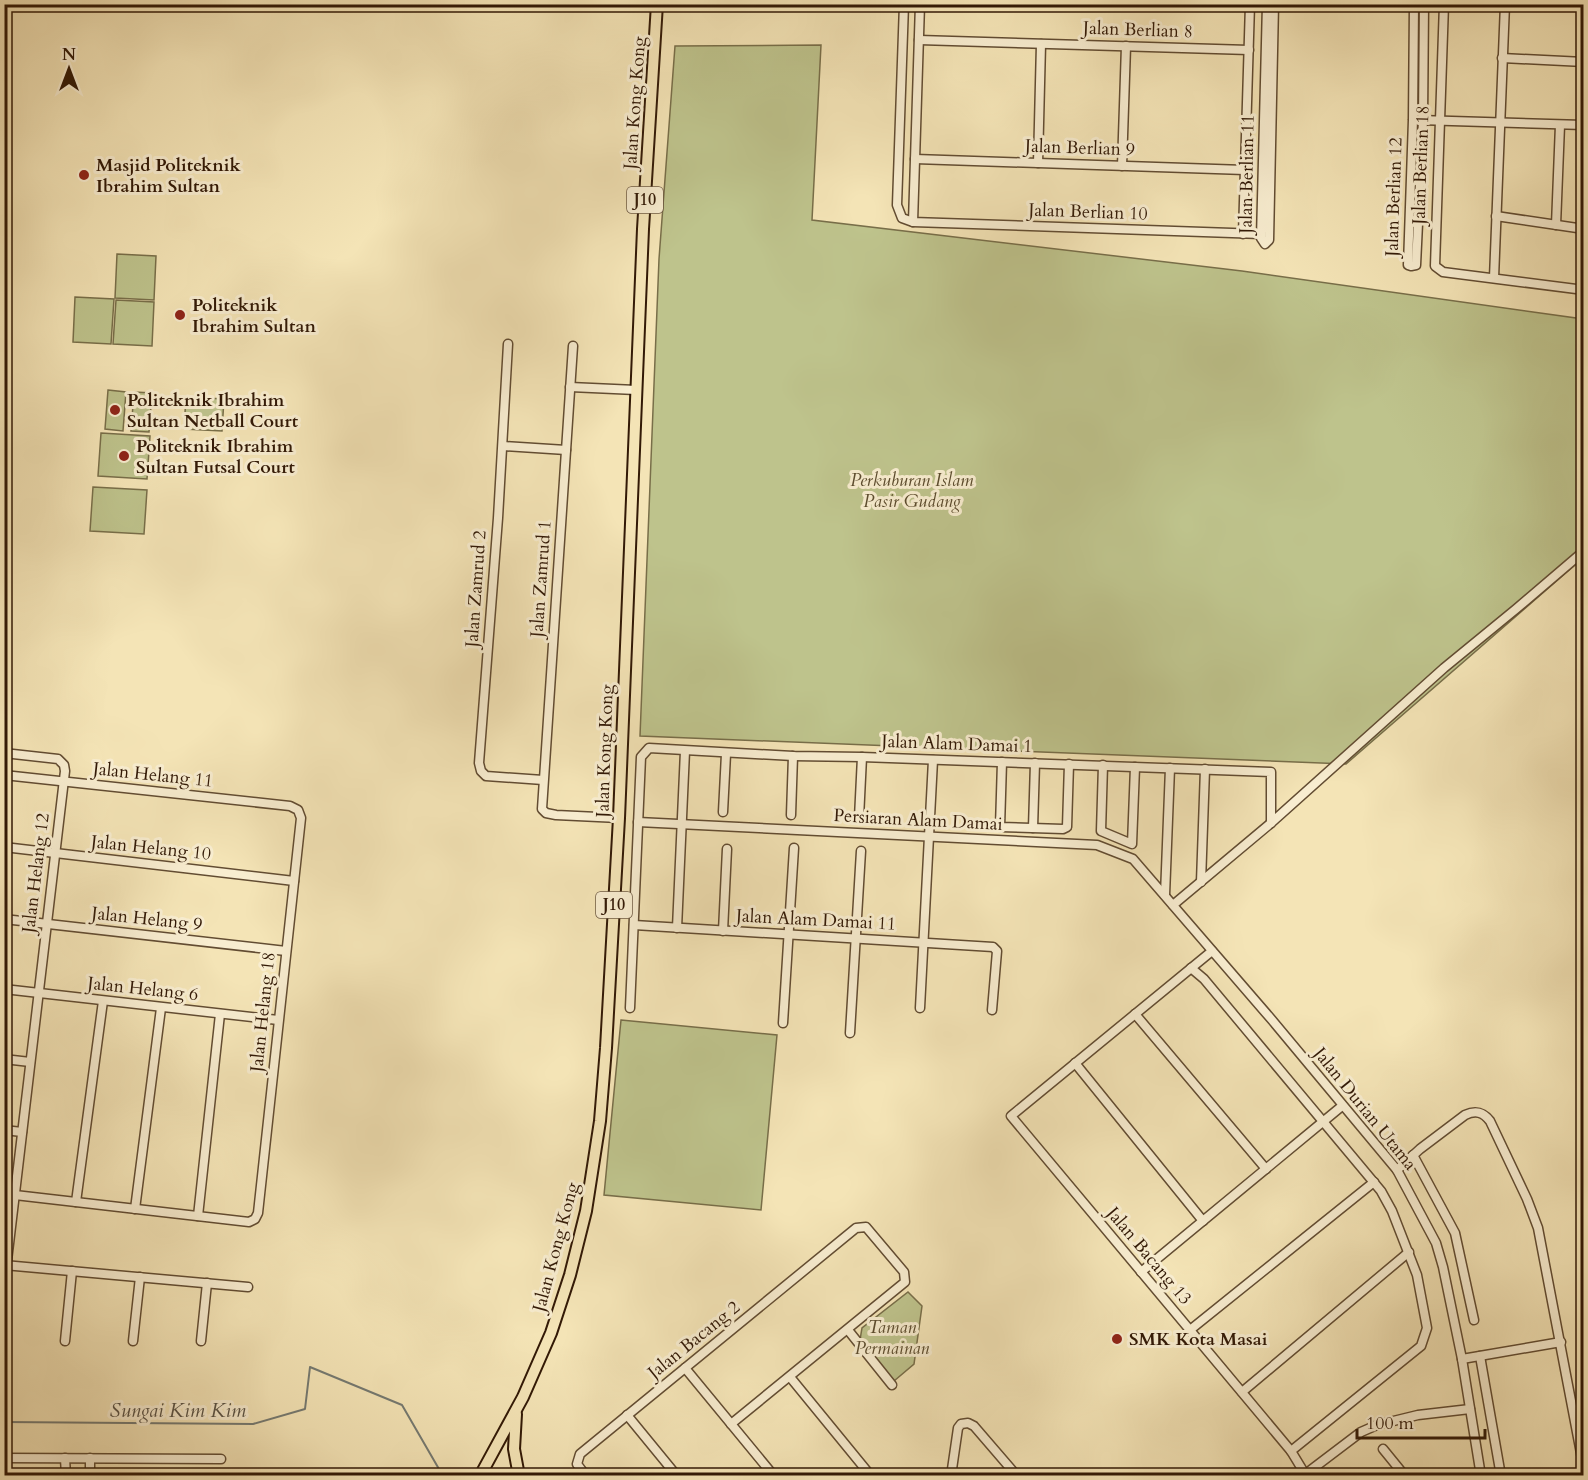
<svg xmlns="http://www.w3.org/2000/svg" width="1588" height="1480" font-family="Cardo,serif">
  <rect width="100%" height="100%" fill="#f4e4b6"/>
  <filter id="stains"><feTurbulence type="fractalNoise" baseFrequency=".00333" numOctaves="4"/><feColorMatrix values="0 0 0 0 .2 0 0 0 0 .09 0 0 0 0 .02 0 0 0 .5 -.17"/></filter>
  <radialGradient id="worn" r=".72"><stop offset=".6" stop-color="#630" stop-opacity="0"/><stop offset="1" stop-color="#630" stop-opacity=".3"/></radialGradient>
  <g fill="#bec38c" stroke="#786e49" stroke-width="1.5">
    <polygon points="821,45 812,220 1242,271 1583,319 1583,558 1346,764 640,736 659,259 675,46"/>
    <polygon points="117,254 156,256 154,300 115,298"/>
    <polygon points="75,297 114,299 111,344 73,342"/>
    <polygon points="116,300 154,302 152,346 113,344"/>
    <polygon points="108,390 126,392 123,431 105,429"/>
    <polygon points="134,392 152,393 149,432 131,431"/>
    <polygon points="186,397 224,399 222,431 184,429"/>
    <polygon points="101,433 150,436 147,479 98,476"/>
    <polygon points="93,487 147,490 144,534 90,531"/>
    <polygon points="621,1020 777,1035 761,1210 604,1195"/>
    <polygon points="908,1292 922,1306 914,1364 894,1381 860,1340 862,1328"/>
  </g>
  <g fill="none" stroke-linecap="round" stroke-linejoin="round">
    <polyline stroke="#757a72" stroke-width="2" points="4,1422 253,1424 305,1409 310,1367 402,1405 443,1476"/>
    <g stroke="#624c32" stroke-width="11">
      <g id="minor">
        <polyline points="904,4 897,205 902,218 913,222 1261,234"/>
        <polyline points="1267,4 1261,238 1265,244 1269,240 1274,4"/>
        <polyline points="1414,4 1413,120 1408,265 1411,266 1416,265 1423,120 1424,4"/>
        <polyline points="1444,4 1435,266 1443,272 1584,290"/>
        <polyline points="919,40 1249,50"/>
        <polyline points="1502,58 1584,62"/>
        <polyline points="1419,120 1584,125"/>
        <polyline points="915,159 1245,170"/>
        <polyline points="1038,163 1041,44"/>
        <polyline points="1122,166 1126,46"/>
        <polyline points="1496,216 1584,229"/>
        <polyline points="913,222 920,4"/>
        <polyline points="1556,225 1560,125"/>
        <polyline points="1243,234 1250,4"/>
        <polyline points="1494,278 1505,4"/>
        <polyline points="508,344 498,518 479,763 481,771 486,776 543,780"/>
        <polyline points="573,346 542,809 546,813 556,815 619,818"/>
        <polyline points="570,387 636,390"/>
        <polyline points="503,446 566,450"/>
        <polyline points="4,753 58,759 64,765 65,771 4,1286"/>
        <polyline points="1002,762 1000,827 1063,829 1067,827 1069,764"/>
        <polyline points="1103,765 1101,831 1132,844 1135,767"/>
        <polyline points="4,775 290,806 298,810 301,818 258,1213 255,1219 249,1222 15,1195"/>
        <polyline points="723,812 726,754"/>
        <polyline points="791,815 793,756"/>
        <polyline points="859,818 862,757"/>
        <polyline points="638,822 1097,845 1133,859 1272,1020 1397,1170 1436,1243 1443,1267 1462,1359 1481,1476"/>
        <polyline points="1033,828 1035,763"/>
        <polyline points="4,847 294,881"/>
        <polyline points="1201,882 1205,769"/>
        <polyline points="1165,895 1170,768"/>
        <polyline points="1173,905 1271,823 1444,668 1516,609 1584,551"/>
        <polyline points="4,919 286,951"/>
        <polyline points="634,925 993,947 997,951 992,1010"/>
        <polyline points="677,928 685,751"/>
        <polyline points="723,931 727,849"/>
        <polyline points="1212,951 1011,1116 1291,1451 1305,1474"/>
        <polyline points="1191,968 1204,979 1381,1191 1392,1211 1417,1275 1427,1328 1421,1346 1291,1451"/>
        <polyline points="4,989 278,1020"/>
        <polyline points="630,1008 641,757 649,748 793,756 862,757 1271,772 1271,823"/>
        <polyline points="920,1008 933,760"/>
        <polyline points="1135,1014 1266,1169"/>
        <polyline points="783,1023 794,848"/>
        <polyline points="850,1033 861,851"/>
        <polyline points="4,1059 30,1062"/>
        <polyline points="1075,1063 1203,1221"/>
        <polyline points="4,1130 22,1132"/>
        <polyline points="1413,1155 1455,1233 1474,1320"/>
        <path d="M1397 1170 1420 1149 1465 1115C1476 1110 1483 1112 1490 1121L1527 1199 1538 1228 1584 1469"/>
        <polyline points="76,1202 103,1001"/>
        <polyline points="135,1209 161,1008"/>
        <polyline points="198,1216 220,1014"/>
        <polyline points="4,1265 248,1287"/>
        <polyline points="1141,1272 1342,1106"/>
        <polyline points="848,1330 892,1385"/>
        <polyline points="1190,1330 1374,1182"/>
        <polyline points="65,1341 72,1271"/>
        <polyline points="133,1341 140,1277"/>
        <polyline points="201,1341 207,1283"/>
        <polyline points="1480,1356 1501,1476"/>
        <polyline points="1462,1359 1561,1342"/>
        <polyline points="685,1368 774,1476"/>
        <polyline points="790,1377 871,1476"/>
        <polyline points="1242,1392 1409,1252"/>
        <polyline points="627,1415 677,1476"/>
        <polyline points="1383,1449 1405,1476"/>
        <polyline points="4,1458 221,1459"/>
        <polyline points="65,1458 66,1476"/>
        <polyline points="90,1458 90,1476"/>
        <polyline points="586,1476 577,1464 580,1454 856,1228 866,1227 904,1272 905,1282 731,1424"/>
        <polyline points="951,1476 958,1428 961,1424 968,1423 974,1426 1017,1476"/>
        <polyline points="1303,1476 1361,1432 1377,1425 1418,1415 1470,1409"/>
      </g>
    </g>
    <g stroke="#321906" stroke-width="14">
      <g id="major">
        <polyline points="516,1414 514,1449 519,1476"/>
        <polyline points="480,1476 523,1397 551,1333 570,1275 586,1211 600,1121 606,1048 619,818 643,229 657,4"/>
      </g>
    </g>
    <use href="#minor" stroke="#f8edd0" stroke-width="8"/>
    <use href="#major" stroke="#f4e4b6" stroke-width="10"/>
  </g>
  <g fill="#8f2418" stroke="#f8edd0" stroke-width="2">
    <circle cx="84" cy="175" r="6"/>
    <circle cx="180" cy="315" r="6"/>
    <circle cx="115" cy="410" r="6"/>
    <circle cx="124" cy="456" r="6"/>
    <circle cx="1117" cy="1339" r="6"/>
  </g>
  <g text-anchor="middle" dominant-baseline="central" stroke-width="6" stroke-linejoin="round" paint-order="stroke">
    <g fill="#f8edd0" stroke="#6d5943" stroke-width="1.5">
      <rect x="627" y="187" width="36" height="26" rx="4.5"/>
      <rect x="596" y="892" width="36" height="26" rx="4.5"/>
    </g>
    <g font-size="16" font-weight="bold" fill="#321906">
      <text x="645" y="200">J10</text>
      <text x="614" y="905">J10</text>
    </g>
    <g font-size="18" fill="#321906" stroke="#f8edd0">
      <text transform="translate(1138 30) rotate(2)">Jalan Berlian 8</text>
      <text transform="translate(635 103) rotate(-86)">Jalan Kong Kong</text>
      <text transform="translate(1080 148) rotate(2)">Jalan Berlian 9</text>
      <text transform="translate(1421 165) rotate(-88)">Jalan Berlian 18</text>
      <text transform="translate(1247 174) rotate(-89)">Jalan Berlian 11</text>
      <text transform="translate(1394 197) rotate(-88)">Jalan Berlian 12</text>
      <text transform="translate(1088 212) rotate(2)">Jalan Berlian 10</text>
      <text transform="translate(541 579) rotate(-86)">Jalan Zamrud 1</text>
      <text transform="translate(476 589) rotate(-86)">Jalan Zamrud 2</text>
      <text transform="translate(957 744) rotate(2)">Jalan Alam Damai 1</text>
      <text transform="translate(605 751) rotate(-88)">Jalan Kong Kong</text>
      <text transform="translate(153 775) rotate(6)">Jalan Helang 11</text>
      <text transform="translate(918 820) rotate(3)">Persiaran Alam Damai</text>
      <text transform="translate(151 848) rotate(6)">Jalan Helang 10</text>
      <text transform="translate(36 873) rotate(-83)">Jalan Helang 12</text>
      <text transform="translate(147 919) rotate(6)">Jalan Helang 9</text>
      <text transform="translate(816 920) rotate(3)">Jalan Alam Damai 11</text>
      <text transform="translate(143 989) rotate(6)">Jalan Helang 6</text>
      <text transform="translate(263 1012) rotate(-84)">Jalan Helang 18</text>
      <text transform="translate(1365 1109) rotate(51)">Jalan Durian Utama</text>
      <text transform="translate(556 1247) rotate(-75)">Jalan Kong Kong</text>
      <text transform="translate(1149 1256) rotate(50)">Jalan Bacang 13</text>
      <text transform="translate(694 1340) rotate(-39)">Jalan Bacang 2</text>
    </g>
    <g font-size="18" font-weight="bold" fill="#321906" stroke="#f8edd0" text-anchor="start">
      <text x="96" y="165">Masjid Politeknik<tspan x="96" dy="21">Ibrahim Sultan</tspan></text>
      <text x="192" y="305">Politeknik<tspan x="192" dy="21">Ibrahim Sultan</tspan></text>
      <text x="127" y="400">Politeknik Ibrahim<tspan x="127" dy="21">Sultan Netball Court</tspan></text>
      <text x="136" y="446">Politeknik Ibrahim<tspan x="136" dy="21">Sultan Futsal Court</tspan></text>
      <text x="1129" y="1339">SMK Kota Masai</text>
    </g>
    <g font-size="18" font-style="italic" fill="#5c4c2e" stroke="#f8edd0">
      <text x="912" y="480">Perkuburan Islam<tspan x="912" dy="21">Pasir Gudang</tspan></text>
      <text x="892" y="1327">Taman<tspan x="892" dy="21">Permainan</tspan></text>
    </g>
    <g font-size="20" font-style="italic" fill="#595245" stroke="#f8edd0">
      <text x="178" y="1410">Sungai Kim Kim</text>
    </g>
  </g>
  <rect width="1588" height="1480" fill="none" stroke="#f4e4b6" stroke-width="24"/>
  <rect x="6" y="6" width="1576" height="1468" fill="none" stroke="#321906" stroke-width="3"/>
  <rect x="12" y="12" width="1564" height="1456" fill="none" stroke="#321906" stroke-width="1.5"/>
  <g transform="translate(69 69)" stroke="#f8edd0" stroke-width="4.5" paint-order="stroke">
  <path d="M0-4.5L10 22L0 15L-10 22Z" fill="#321906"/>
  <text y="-9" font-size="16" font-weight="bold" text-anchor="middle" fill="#321906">N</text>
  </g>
  <path d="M1357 1429v9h128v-9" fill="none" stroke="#321906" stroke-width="3"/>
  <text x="1366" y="1429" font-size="18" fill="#321906" stroke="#f8edd0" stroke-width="4.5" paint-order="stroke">100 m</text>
  <rect width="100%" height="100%" filter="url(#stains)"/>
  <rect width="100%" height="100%" fill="url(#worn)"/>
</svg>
